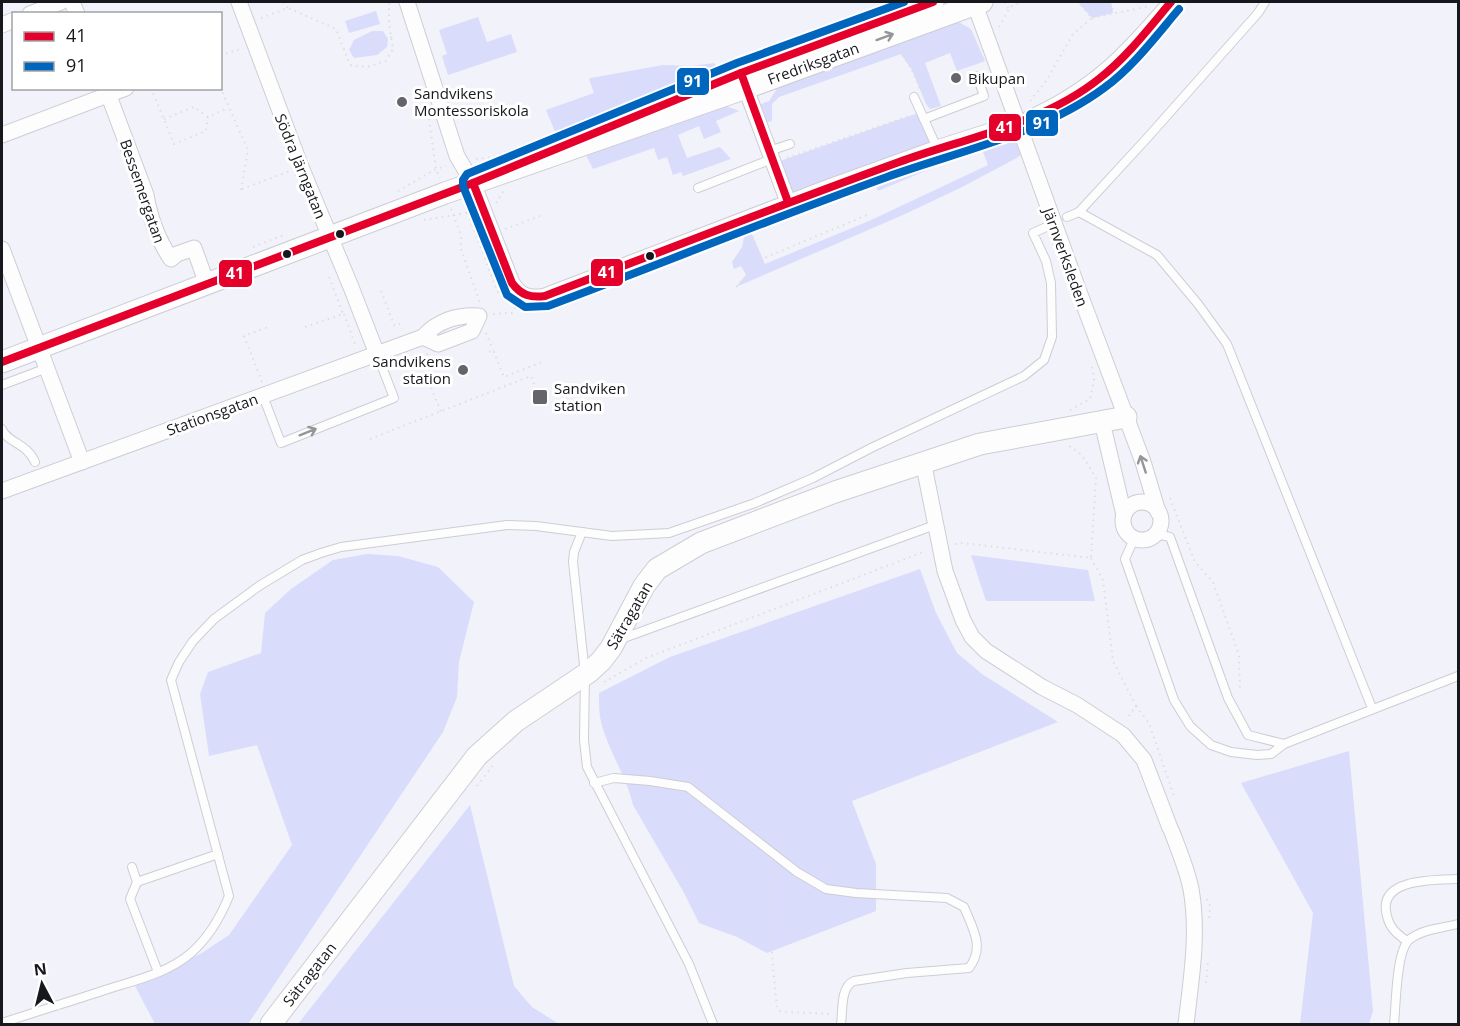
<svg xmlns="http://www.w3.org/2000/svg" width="1460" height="1026" font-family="'Open Sans',sans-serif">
  <rect width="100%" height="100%" fill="#f2f2fa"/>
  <g fill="#dadcfc">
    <polygon points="1078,2 1111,2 1113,13 1092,18"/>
    <polygon points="376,11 380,24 349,33 345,21"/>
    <polygon points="478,17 487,42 511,34 517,52 448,75 442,56 447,54 439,30"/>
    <polygon points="957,21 971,29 985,61 957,71 950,53 925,63 941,106 930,109 926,104 912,70 901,54 779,97 772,104 772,121 759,125 753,107 769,101 780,84"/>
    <polygon points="372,31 383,31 388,39 387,47 377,55 354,58 349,50 354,40"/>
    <polygon points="714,63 719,72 556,134 546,110 594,93 589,79 591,78 663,65 692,66"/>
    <polygon points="721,104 739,111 716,121 721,132 704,139 699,126 678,135 687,158 720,147 731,159 683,176 681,172 673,175 667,157 658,160 654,148 593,169 586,155"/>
    <polygon points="921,112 934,142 792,193 780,161"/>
    <polygon points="1009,125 1021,155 1015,159 960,188 903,215 736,287 746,275 741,266 734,269 732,262 742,247 747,223 765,264 869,221 988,165 977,136"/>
    <polygon points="959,142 963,155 878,191 870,172"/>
    <polygon points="367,554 398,556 438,567 474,602 459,662 457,697 443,732 248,1024 155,1024 135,986 202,953 229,935 292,845 257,745 209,756 200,694 208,672 261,653 265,613 291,589 333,560"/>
    <polygon points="971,555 1088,570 1095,601 986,601"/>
    <path d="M920 569 936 613 957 653 982 674 1058 722 852 801 876 864V911L767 953 737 937 699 923 683 891 633 805C626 774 606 748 600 717 599 709 599 701 599 693L670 657Z"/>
    <polygon points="1349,751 1373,1011 1369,1024 1300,1024 1313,913 1241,783"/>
    <polygon points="470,805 514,986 532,1007 559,1024 298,1024"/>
  </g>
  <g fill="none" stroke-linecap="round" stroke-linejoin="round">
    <g stroke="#cdcdd4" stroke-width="10">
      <g id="lane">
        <polyline points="1265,2 1258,13 1148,137 1079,212 1157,255 1198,304 1227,344 1372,708"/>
        <polyline points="914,97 937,148"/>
        <polyline points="924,119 984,96 977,76"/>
        <polyline points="769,151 790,144"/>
        <polyline points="698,188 772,159"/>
        <polyline points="1067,217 1079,212"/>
        <polyline points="2,385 47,368"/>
        <polyline points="263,396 281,443 394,398 377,354"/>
        <path d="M2 429C7 443 26 442 35 462"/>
        <polyline points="582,532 574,552 573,562 585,674 584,740 587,767 689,964 713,1024"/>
        <polyline points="1156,534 1170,537 1228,698 1248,735 1284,744 1458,676"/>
        <polyline points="1134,539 1125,559 1174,700 1190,726 1211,745 1231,752 1257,755 1271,754 1284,744"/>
        <polyline points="621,639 935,525"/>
        <path d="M594 783 614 778 650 781 688 787 797 872 826 889 856 893 947 898 964 907C973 929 985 947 969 968L907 973 854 981C840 987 843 1011 841 1024"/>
        <polyline points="132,867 137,882 130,899 158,972"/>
        <polyline points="137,882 218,854"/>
        <path d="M1407 941C1395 933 1388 926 1386 911 1381 878 1436 880 1458 879"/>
        <path d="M2 1023C35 1012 69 1002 102 991 132 981 167 974 191 953 208 938 221 916 229 896L171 680 179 662 193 641 214 619 259 586 302 560 321 553 341 547 507 525 536 526 612 536 669 533 755 503 813 478 873 447 1024 376 1044 360 1052 337 1051 283 1046 261 1033 233 1044 228"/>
        <path d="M1394 1024C1396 1006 1396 949 1410 939 1423 929 1443 928 1458 924"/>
      </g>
    </g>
    <g stroke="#cdcdd4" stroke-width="17">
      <g id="street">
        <polyline points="72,2 77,14"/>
        <polyline points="239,2 301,167 351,287 377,354"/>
        <path d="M407 2 457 156 473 183 512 283C520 296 529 299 545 296L829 187 937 148 1009 125"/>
        <polyline points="974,2 990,46"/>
        <polyline points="30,14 61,2"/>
        <polyline points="2,25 14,20"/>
        <polyline points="742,78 788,202"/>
        <path d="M106 88 146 195C150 218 158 240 171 259L177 254 194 248 207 284"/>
        <path d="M1028 119C1094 89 1125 56 1171 2"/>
        <polyline points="2,135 126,88"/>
        <polyline points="2,249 82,462"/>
        <polyline points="1078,289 1143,462 1158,512"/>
        <polyline points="1102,422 1124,515"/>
        <polyline points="923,461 945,571 963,620 972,637 986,651 1042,687 1077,705 1123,735 1144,760 1170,828"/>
        <path d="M2 491 423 337C437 321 458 314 479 316L472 331 438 344 423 337"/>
        <circle cx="1142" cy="521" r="19"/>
        <path d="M1172 832C1179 851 1187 869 1191 889 1199 934 1191 980 1186 1024"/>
      </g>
    </g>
    <g stroke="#cdcdd4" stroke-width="23">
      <g id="secondary">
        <polyline points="695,92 933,2"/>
        <polyline points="2,362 445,193 746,88 982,2"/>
        <polyline points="271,1024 477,756 516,721 589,672 601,661 611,648 644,586 657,569 701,543 835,492 980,444 1126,417"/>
      </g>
    </g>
    <g stroke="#dedee0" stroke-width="2" stroke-dasharray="1.5 4.5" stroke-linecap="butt">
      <polyline points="283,2 288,8"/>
      <polyline points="1004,2 1009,9"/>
      <polyline points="1111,2 1113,13"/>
      <polyline points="261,18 288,8 336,29 350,65 367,67 386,61 393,49 389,23 389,4 392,2"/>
      <polyline points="1092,18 1150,6"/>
      <polyline points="999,27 1010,7 1021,2"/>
      <polyline points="369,33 373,44 392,37"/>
      <polyline points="373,44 377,55"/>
      <polyline points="899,50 912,70 920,89"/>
      <polyline points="901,54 930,43 934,54"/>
      <polyline points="220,55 241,49"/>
      <polyline points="220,87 248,150 241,190"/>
      <polyline points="151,88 174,144 206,131 208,117"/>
      <polyline points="1030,101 1046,81 1073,34 1092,18 1078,2"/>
      <polyline points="615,112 624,71"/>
      <polyline points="164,119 194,107 208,117 228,108"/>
      <polyline points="429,119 436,169 440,178"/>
      <polyline points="787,158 912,115"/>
      <polyline points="476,159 493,157 679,87"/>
      <polyline points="242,189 290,171"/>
      <polyline points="398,191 436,169 446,166"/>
      <polyline points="496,203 504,190"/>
      <polyline points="451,209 461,235 461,249 480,303"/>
      <polyline points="468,213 497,291 508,301"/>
      <polyline points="424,220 471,212"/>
      <polyline points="505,229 540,216"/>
      <polyline points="750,231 762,259"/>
      <polyline points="253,247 284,235"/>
      <polyline points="736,287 762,259 867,215"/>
      <polyline points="381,291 394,325 399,323 402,329"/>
      <polyline points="344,314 356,347"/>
      <polyline points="493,314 512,313 516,306"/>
      <polyline points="305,327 343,314 328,274"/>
      <polyline points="486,333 493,350"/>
      <polyline points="489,352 493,350 504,377 542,362"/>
      <polyline points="428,354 419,358 441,412"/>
      <polyline points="262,382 244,336 268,327"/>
      <polyline points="1070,410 1090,399 1094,380 1092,367"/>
      <polyline points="370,439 531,376 535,386"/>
      <polyline points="1170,498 1195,562 1213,582 1239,655 1240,691"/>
      <polyline points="955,544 963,543 1091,558 1096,478 1082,455 1069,446"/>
      <polyline points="1091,558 1103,580 1113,661 1136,706 1126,720"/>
      <polyline points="604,682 646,658 926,551"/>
      <polyline points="1136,706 1149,723 1175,799"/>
      <polyline points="477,786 494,764"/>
      <path d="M775 868C766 908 773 967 777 1007L780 1011 786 1012 831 1014"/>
      <polyline points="1207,899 1210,906 1209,920"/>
      <polyline points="1206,983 1208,959"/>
    </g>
    <use href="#lane" stroke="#fdfdfe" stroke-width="8"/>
    <use href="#street" stroke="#fdfdfe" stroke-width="15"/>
    <use href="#secondary" stroke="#fdfdfe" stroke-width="21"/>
    <g stroke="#cdcdd4" stroke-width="17" stroke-linecap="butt">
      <polyline id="street-bridge" points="990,46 1078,289"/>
    </g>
    <use href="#street-bridge" stroke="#fdfdfe" stroke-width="15"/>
    <g stroke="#fff" stroke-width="12">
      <g id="bus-1">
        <polyline points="741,73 788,202"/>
        <path d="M473 183 512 283C521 295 530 298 545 296 663 251 780 205 899 162 965 138 1043 124 1100 78 1127 57 1149 28 1171 2"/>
        <polyline points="2,362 473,183 741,73 933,2"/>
      </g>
    </g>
    <g stroke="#fff" stroke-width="12">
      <path id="bus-2" d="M904 2 737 63 467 174 463 180V186L507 295 525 307 548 306C661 264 773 218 887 177 959 151 1042 134 1104 88 1133 67 1156 36 1179 9"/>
    </g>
    <use href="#bus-1" stroke="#e4002b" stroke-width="8"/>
    <use href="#bus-2" stroke="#0065bd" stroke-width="8"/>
  </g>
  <defs><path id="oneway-shaft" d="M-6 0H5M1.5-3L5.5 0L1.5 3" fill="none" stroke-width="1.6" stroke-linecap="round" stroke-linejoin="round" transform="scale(1.5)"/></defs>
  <g stroke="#969699">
    <use href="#oneway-shaft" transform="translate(885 37) rotate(-20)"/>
    <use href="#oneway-shaft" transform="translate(308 432) rotate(-22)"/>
    <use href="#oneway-shaft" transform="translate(1143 464) rotate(-108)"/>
  </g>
  <g fill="#64646a" stroke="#fff" stroke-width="2">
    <circle cx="956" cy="78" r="6"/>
    <circle cx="402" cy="102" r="6"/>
    <circle cx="463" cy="370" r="6"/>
    <rect x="532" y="389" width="16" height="16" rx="3"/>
  </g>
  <g fill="#17181d" stroke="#fff" stroke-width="2">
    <circle cx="340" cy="234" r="5"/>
    <circle cx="287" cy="254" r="5"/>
    <circle cx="650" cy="256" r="5"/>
  </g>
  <g text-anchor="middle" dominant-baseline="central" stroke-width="6" stroke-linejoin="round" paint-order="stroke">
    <g font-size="15" fill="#17181d" stroke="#fff">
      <text transform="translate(813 63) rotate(-20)">Fredriksgatan</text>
      <text transform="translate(301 166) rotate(68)">Södra Järngatan</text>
      <text transform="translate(143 191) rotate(71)">Bessemergatan</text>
      <text transform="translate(1066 257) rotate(70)">Järnverksleden</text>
      <text transform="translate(212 414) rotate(-20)">Stationsgatan</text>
      <text transform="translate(629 615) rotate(-60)">Sätragatan</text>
      <text transform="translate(309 974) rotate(-52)">Sätragatan</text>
    </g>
    <g font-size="15" fill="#17181d" stroke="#fff" text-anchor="start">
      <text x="968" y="78">Bikupan</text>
      <text x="414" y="93">Sandvikens<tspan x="414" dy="17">Montessoriskola</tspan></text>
      <text x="451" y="361" text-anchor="end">Sandvikens<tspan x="451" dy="17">station</tspan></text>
      <text x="554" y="388">Sandviken<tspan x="554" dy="17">station</tspan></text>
    </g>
  </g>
  <g stroke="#fff" stroke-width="2">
    <rect x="676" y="67" width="34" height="29" rx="6" fill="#0065bd"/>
    <rect x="1025" y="109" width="34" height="28" rx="6" fill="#0065bd"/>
    <rect x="988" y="113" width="34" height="29" rx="6" fill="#e4002b"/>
    <rect x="590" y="258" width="34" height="29" rx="6" fill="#e4002b"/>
    <rect x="218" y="259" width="35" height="29" rx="6" fill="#e4002b"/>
  </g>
  <g font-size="16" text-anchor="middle" font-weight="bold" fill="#fff">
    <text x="693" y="87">91</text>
    <text x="1042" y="129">91</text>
    <text x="1005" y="133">41</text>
    <text x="607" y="278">41</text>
    <text x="235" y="279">41</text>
  </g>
  <rect width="1460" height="1026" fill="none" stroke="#17181d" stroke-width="6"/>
  <rect x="12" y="12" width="210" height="78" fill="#ffffff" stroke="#a2a3a5" stroke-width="1.5"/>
  <rect x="24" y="32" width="30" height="9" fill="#e4002b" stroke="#a2a3a5" stroke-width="1.5"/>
  <text x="66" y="42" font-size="18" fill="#17181d">41</text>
  <rect x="24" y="62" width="30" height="9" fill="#0065bd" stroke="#a2a3a5" stroke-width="1.5"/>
  <text x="66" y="72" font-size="18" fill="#17181d">91</text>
  <g transform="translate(42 984) rotate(353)" stroke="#ffffff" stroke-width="4.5" paint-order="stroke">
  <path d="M0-4.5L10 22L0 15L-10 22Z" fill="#17181d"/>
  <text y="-9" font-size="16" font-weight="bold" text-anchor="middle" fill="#17181d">N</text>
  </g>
</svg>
